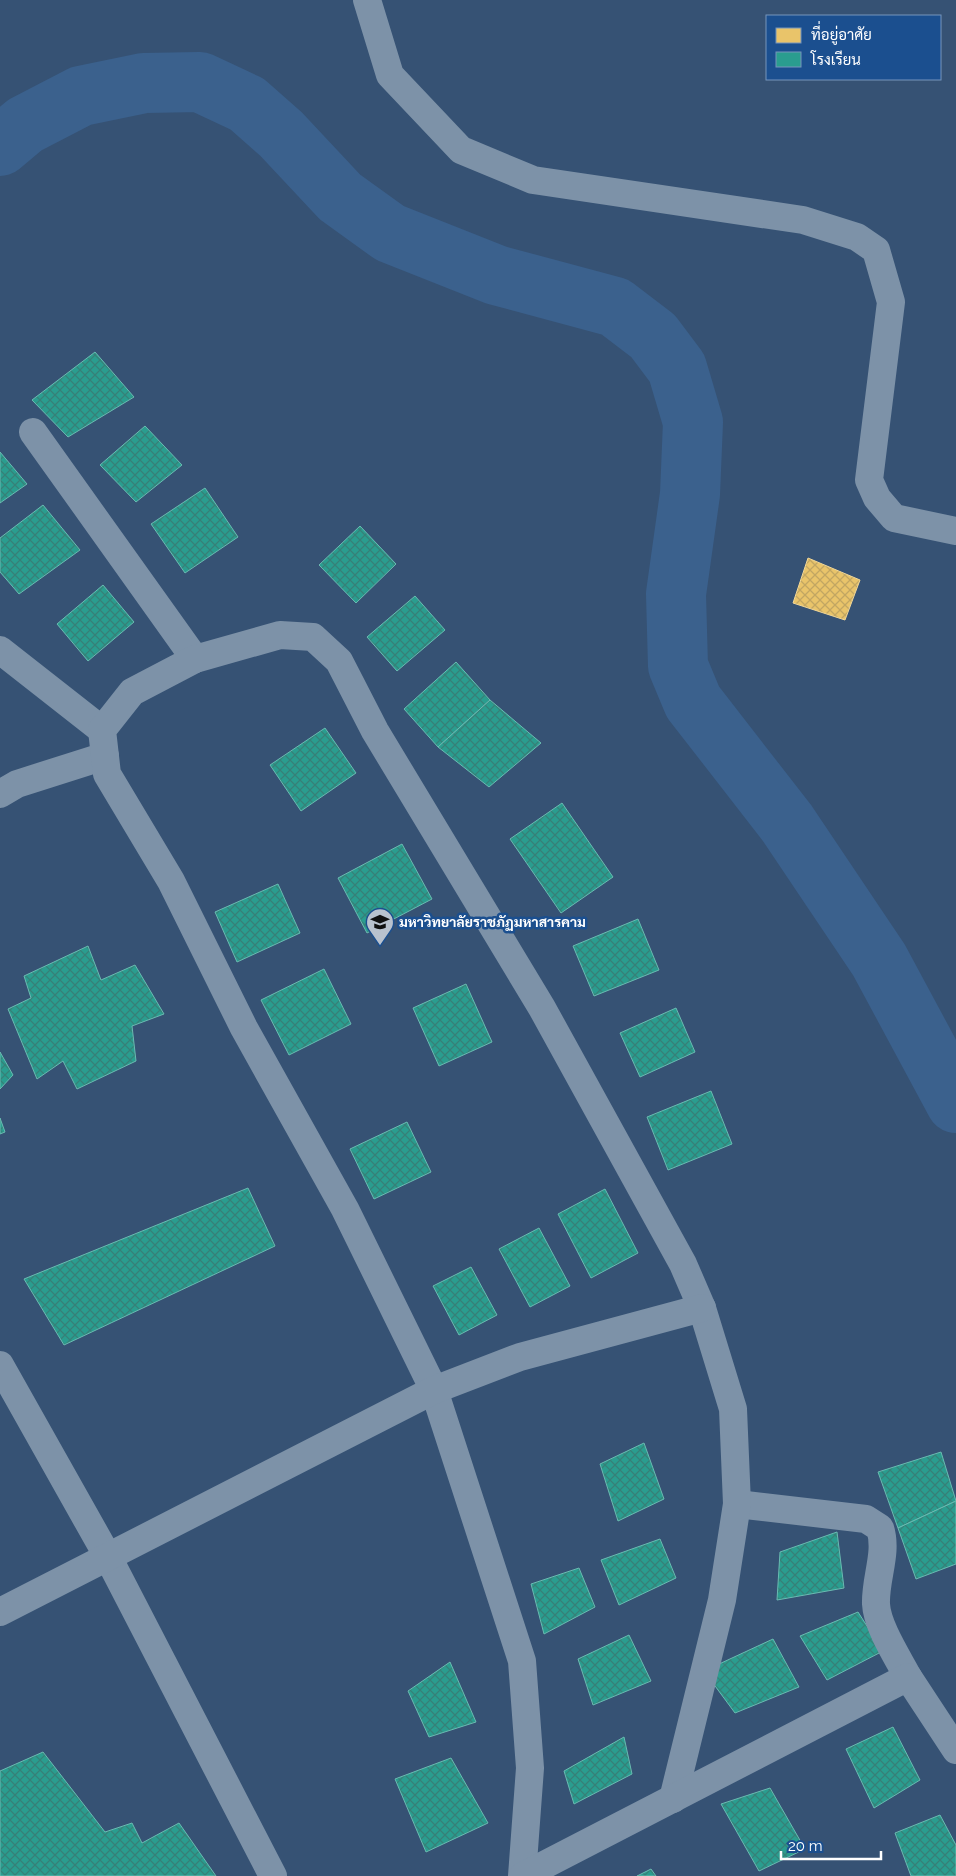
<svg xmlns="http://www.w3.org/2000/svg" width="956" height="1876" font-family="Raleway,Sarabun,sans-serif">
  <defs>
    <pattern id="homes-cross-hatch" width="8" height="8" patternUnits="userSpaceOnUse" patternTransform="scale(1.25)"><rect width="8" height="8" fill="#e9c46a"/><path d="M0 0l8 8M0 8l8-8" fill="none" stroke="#c2a662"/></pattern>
    <pattern id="schools-cross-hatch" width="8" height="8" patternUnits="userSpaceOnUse" patternTransform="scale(1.25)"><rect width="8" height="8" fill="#2a9d8f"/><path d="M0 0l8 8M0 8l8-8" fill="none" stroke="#368178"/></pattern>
  </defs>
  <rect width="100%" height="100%" fill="#365274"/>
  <polygon fill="url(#homes-cross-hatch)" stroke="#f0d697" points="808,558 860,580 845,620 793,603"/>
  <g fill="url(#schools-cross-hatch)" stroke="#6abab1">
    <polygon points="95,352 134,397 68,437 32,400"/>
    <polygon points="145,426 182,465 136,502 100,465"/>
    <polygon points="0,452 27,484 0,503"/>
    <polygon points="205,488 238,537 185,573 151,524"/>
    <polygon points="43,505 80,550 19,594 0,572 0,538"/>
    <polygon points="360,526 396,564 356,603 319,565"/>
    <polygon points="103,585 134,622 88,661 57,624"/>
    <polygon points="415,596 445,630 397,671 367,637"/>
    <polygon points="456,662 490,700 438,747 404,709"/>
    <polygon points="490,700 541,743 489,787 438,747"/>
    <polygon points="325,728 356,773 301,811 270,765"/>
    <polygon points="562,803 613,877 561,913 510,839"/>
    <polygon points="402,844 432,899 367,933 338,878"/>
    <polygon points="278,884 300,933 237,962 215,912"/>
    <polygon points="638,919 659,970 594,996 573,946"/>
    <polygon points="88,946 101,980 135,965 164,1014 132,1026 136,1061 77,1089 63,1061 37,1079 8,1009 31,998 24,976"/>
    <polygon points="324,969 351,1024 289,1055 261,1000"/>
    <polygon points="466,984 492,1042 439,1066 413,1008"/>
    <polygon points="676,1008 695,1052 640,1077 620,1033"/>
    <polygon points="0,1052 13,1075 0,1089"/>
    <polygon points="711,1091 732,1144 668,1170 647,1117"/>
    <polygon points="0,1118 5,1132 0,1134"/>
    <polygon points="407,1122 431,1172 374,1199 350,1149"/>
    <polygon points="248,1188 275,1246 64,1345 24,1279"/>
    <polygon points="605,1189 638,1253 591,1278 558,1214"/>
    <polygon points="539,1228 570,1286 530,1307 499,1249"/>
    <polygon points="471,1267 497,1315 459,1335 433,1286"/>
    <polygon points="644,1443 664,1499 618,1521 600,1464"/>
    <polygon points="941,1452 956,1501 898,1528 878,1472"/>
    <polygon points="956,1501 956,1564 916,1579 898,1528"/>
    <polygon points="837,1532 844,1588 777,1600 780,1552"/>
    <polygon points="660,1539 676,1578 619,1605 601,1560"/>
    <polygon points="579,1568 595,1607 544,1634 531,1584"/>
    <polygon points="858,1612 883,1651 827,1680 800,1636"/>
    <polygon points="629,1635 651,1681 593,1705 578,1659"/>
    <polygon points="773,1639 799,1687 735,1713 704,1671"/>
    <polygon points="450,1662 476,1722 429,1737 408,1691"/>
    <polygon points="893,1727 920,1780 874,1808 846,1749"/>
    <polygon points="624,1737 632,1774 574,1804 564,1771"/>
    <polygon points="43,1752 105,1832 132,1823 142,1843 179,1823 216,1876 0,1876 0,1771"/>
    <polygon points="451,1758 488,1823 426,1852 395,1779"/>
    <polygon points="770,1788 805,1849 759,1871 721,1804"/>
    <polygon points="940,1815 956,1845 956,1876 911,1876 895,1833"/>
    <polygon points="651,1869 656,1876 637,1876"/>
  </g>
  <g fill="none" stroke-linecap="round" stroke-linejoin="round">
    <polyline stroke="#3b618d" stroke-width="60" points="0,146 25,125 81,96 144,83 200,82 247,104 281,134 340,197 390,233 496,275 615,307 653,336 677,368 693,422 690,494 676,594 678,666 693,702 787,823 879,960 956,1103"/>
    <g stroke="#7d92a8" stroke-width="28">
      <polyline points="367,0 390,75 461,150 533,180 803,220 857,237 876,250 891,302 869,480 877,498 894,518 956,531"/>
      <polyline points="33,432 195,659"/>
      <polyline points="0,650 102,730"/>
      <polyline points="0,794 17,784 105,756"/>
      <polyline points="0,1365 108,1557 273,1876"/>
      <path d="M737 1504 866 1519 880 1528C888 1553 875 1578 876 1604 877 1626 898 1658 908 1677"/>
      <polyline points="522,1876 530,1768 522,1661 434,1390 345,1209 244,1028 171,881 107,774 102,730 132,692 195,659 280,635 313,637 339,661 375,731 542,1008 683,1264 702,1308 733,1409 737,1504 722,1600 673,1799"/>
      <polyline points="523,1876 908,1677 956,1750"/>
    </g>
    <polyline stroke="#7d92a8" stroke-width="28" points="0,1612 434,1390 520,1357 702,1308"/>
  </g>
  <defs>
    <g id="university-pin" transform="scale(1.4375)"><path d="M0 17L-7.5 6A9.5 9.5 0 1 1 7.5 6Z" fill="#b9c2ce" stroke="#1b4f8f"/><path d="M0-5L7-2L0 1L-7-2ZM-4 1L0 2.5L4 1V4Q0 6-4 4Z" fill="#111"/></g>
  </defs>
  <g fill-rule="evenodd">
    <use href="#university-pin" x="380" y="922"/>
  </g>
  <g text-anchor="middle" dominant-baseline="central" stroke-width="5" stroke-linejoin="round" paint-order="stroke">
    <g font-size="14" font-weight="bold" fill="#fff" stroke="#1b4f8f" text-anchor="start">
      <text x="399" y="922">มหาวิทยาลัยราชภัฏมหาสารคาม</text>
    </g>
  </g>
  <rect x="766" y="15" width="175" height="65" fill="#1b4f8f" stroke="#7695bc"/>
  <rect x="776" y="28" width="25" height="15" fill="#e9c46a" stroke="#7695bc"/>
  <text x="811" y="40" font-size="15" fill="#ffffff">ที่อยู่อาศัย</text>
  <rect x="776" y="52" width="25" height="15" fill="#2a9d8f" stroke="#7695bc"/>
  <text x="811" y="65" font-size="15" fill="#ffffff">โรงเรียน</text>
  <path d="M781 1851v8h100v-8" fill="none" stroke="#ffffff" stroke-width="2.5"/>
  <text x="788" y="1851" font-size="15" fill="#ffffff" stroke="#1b4f8f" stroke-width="4" paint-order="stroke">20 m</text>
</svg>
